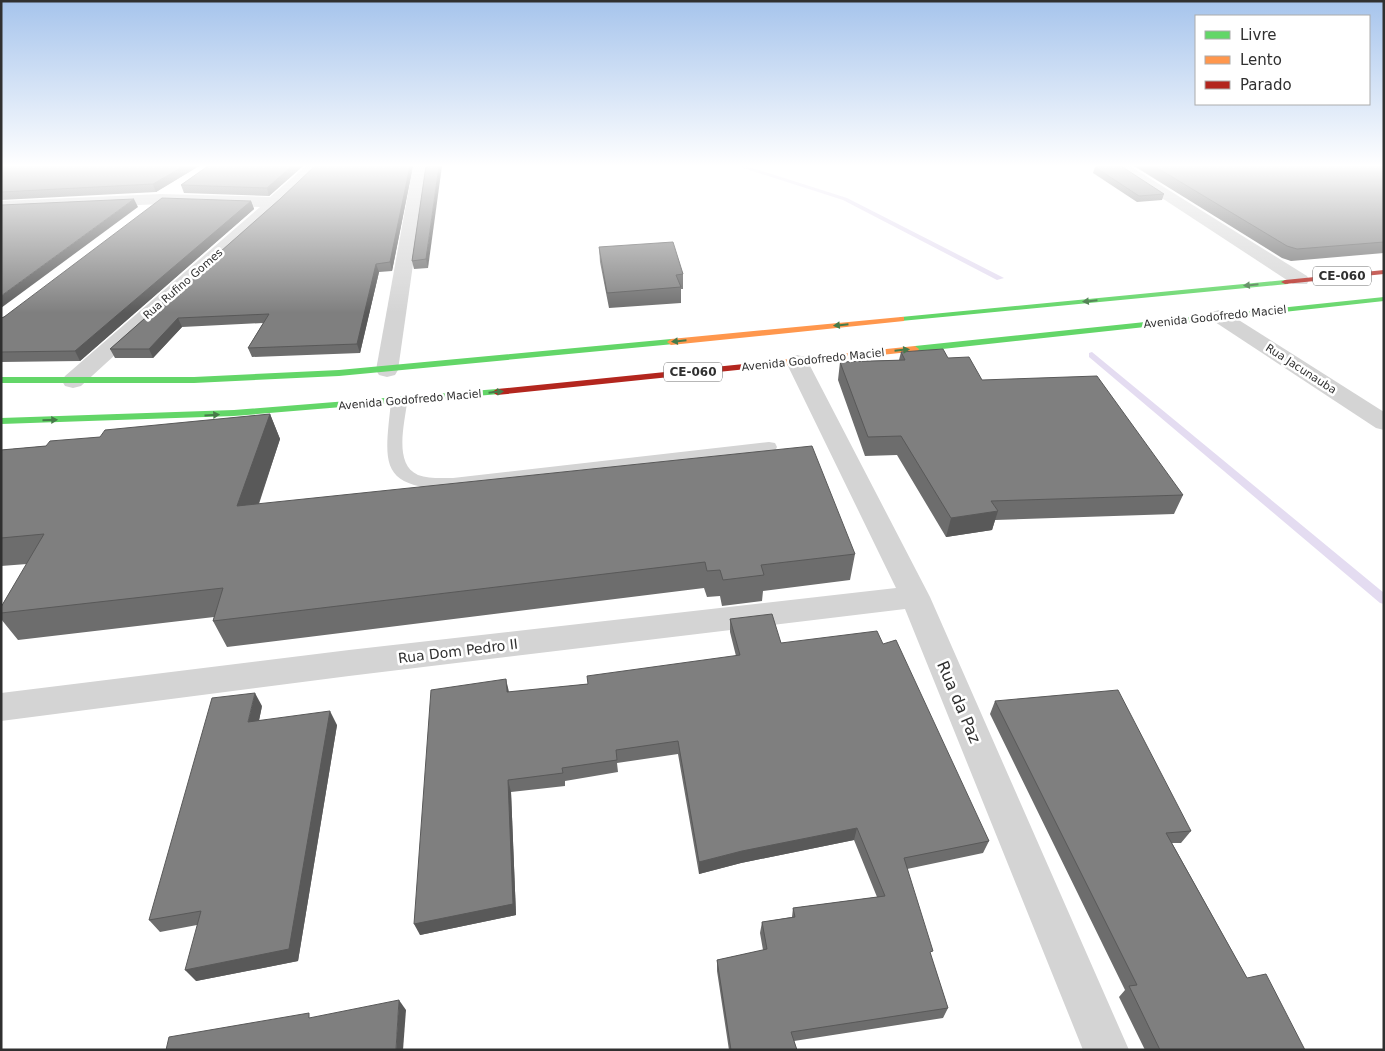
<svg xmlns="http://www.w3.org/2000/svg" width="1385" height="1051" font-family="'DejaVu Sans',sans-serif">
  <rect width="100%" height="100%" fill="#fff"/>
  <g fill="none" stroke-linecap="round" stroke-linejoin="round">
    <g fill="#e4dcf1" fill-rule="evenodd">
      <polygon points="737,166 746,166 847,198 1004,278 997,280 843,200"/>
      <polygon points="1092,352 1384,593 1384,604 1380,603 1089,357 1089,353"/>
    </g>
    <path fill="#d4d4d4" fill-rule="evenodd" d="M399 397 407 402C405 423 393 464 418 475 428 479 442 478 453 478L769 442 775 443 777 447 775 451 769 452 453 490C379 487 384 466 391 402Z"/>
    <g fill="#d4d4d4" fill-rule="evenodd">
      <polygon points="306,166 322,166 81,386 73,388 65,386 62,381 65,376 260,207 161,204 1,211 1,201 161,194 270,197"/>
      <polygon points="413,166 427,166 398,370 395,375 387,377 379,375 376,370"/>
      <polygon points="1113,166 1130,166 1307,276 1309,280 1307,284 1293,284"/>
      <polygon points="1219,310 1226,312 1384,412 1384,430 1376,428 1212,320 1209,316 1212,312"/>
      <polygon points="797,355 805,357 808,362 930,597 1129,1050 1083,1050 905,609 349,676 1,721 1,693 349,650 896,588 786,362 789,357"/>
    </g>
    <g fill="#63d668" fill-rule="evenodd">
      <polygon points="1285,280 1289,282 1288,284 901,321 897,319 901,317"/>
      <polygon points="1384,297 1384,301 915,352 911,349 915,346"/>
      <polygon points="671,339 675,342 674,344 339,376 194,383 1,383 1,377 194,377 339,370"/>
      <polygon points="497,389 502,392 500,394 234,416 1,424 1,418 234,410"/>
    </g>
    <g fill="#ff974d" fill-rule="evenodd">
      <polygon points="901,317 904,317 904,321 671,345 667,342 671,339"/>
      <polygon points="915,346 919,349 918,351 744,370 740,367 744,364"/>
    </g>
    <g fill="#b3261e" fill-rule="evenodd">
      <polygon points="1384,270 1384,274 1285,284 1281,282 1285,280"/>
      <polygon points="744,364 747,365 747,369 497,395 492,392 497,389"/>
    </g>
  </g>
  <g fill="#6d6d6d">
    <polygon points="1,166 199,166 156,192 1,200"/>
    <polygon points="208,166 303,166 269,196 184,193 181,185"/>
    <polygon points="315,166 413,166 392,271 379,272 360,353 252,357 248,348 263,323 182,327 153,358 115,358 110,349 280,199"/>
    <polygon points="426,166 428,268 414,269 412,261"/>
    <polygon points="1134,166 1384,166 1384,253 1291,261 1282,258"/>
    <polygon points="1095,167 1164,194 1162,200 1137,202 1093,173"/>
    <polygon points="251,201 254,209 80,361 1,362 1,318"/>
    <polygon points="599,247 683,274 683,289 681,289 681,303 609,308 600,262"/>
    <polygon points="901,352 948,358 982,380 1183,495 1174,514 995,520 992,530 946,537 897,455 865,456 838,380 840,362 899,360"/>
    <polygon points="270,414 280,439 259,504 855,554 850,580 763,591 762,601 722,606 720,596 707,597 704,588 227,647 213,621 214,617 18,640 1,619 1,607 27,564 1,566 1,450 46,446 100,437"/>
    <polygon points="730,619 781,643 883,644 989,841 983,853 907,869 931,956 948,1008 943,1018 794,1041 797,1050 729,1050 717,971 717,960 763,950 760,933 762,922 792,917 793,908 877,897 854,840 741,863 699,874 678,754 617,763 618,772 565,781 565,786 511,792 516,915 420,935 509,692 588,684 736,656 730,632"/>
    <polygon points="995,701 1191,831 1181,843 1172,843 1247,978 1305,1050 1145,1050 1119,997 1125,990 990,714"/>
    <polygon points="262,706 259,720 337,725 298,961 196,981 197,925 160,932 149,920"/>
  </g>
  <g fill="#595959">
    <polygon points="184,166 199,166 156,192 153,184"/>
    <polygon points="292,166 303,166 269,196 267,188"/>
    <polygon points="410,166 413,166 392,271 390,262"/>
    <polygon points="439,166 442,166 428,268 426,259"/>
    <polygon points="134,199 138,207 1,308 1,296"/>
    <polygon points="251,201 254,209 80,361 75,351"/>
    <polygon points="376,264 379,272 360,353 357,344"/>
    <polygon points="178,318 182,327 153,358 149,349"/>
    <polygon points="270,414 280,439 249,532 237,506"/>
    <polygon points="998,511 992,530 946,537 951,518"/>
    <polygon points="506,679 509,692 507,692"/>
    <polygon points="255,693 262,706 256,735 248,722"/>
    <polygon points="330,711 337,725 298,961 196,981 185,970"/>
    <polygon points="508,780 511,792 516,915 420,935 414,924"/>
    <polygon points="857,828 854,840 741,863 699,874 699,862 742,851"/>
    <polygon points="399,1000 406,1010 403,1050 396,1050"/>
  </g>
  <g fill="#7f7f7f" stroke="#595959">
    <polygon points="1,166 184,166 153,184 1,192"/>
    <polygon points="208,166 292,166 267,188 181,185"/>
    <polygon points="315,166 410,166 390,262 376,264 357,344 248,348 269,314 178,318 149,349 110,349 280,199"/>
    <polygon points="426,166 439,166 426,259 412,261"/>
    <polygon points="1103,166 1121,166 1164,194 1139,196 1095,167"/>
    <polygon points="1154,166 1384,166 1384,242 1297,249 1287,246"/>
    <polygon points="162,198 251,201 75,351 1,352 1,318 4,317"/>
    <polygon points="134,199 1,296 1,205"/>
    <polygon points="673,242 683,274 676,275 681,287 607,293 599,247"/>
    <polygon points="943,349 948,358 969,357 982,380 1097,376 1183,495 991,501 998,511 951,518 901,436 868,437 840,362 905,360 901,352"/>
    <polygon points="270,414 237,506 812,446 855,554 761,565 764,575 723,580 720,570 707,571 705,562 213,621 223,588 1,613 1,607 44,534 1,538 1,450 46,446 50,441 100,437 105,430"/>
    <polygon points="772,614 781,643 877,631 883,644 896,640 989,841 904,858 933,951 930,952 948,1008 791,1032 797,1050 731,1050 717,960 767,949 762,922 795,917 793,908 885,896 857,828 742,851 699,862 678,741 616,750 617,760 562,768 563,773 508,780 513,904 414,924 431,690 506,679 507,692 588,684 587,676 740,655 730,619"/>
    <polygon points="1118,690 1191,831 1166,833 1247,978 1266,974 1305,1050 1160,1050 1129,986 1137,985 995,701"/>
    <polygon points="255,693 248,722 330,711 289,949 185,970 201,911 149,920 212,698"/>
    <polygon points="399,1000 396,1050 166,1050 169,1037 309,1013 309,1018"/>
  </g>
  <defs><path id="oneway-solid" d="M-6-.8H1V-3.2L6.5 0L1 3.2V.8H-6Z" transform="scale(1.25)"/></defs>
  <g fill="#477b49">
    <use href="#oneway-solid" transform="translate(1251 285) rotate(174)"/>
    <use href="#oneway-solid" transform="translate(1090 301) rotate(174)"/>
    <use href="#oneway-solid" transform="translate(841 325) rotate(174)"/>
    <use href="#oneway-solid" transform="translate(679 341) rotate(174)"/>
    <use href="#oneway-solid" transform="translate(902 350) rotate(-6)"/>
    <use href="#oneway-solid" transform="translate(496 392) rotate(-6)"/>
    <use href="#oneway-solid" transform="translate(212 415) rotate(-3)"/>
    <use href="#oneway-solid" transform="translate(50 420) rotate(-1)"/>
  </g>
  <linearGradient id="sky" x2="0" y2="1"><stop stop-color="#a6c4ec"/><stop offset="0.53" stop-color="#fff"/><stop offset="1" stop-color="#fff" stop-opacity="0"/></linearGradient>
  <rect width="1385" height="313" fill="url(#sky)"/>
  <g text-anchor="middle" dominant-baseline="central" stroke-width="5" stroke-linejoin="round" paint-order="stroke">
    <g font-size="11" fill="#303030" stroke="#fff">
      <text transform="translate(183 284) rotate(-41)">Rua Rufino Gomes</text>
      <text transform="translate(1215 317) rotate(-6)">Avenida Godofredo Maciel</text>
      <text transform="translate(813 360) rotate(-6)">Avenida Godofredo Maciel</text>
      <text transform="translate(1301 369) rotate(33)">Rua Jacunauba</text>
      <text transform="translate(410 400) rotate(-5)">Avenida Godofredo Maciel</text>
    </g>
    <g fill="#fff" stroke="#6e6e6e" stroke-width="1">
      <rect x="1313" y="266.5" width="58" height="19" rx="4"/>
      <rect x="664" y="362.5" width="58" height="19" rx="4"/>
    </g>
    <g font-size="12" font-weight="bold" fill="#303030">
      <text x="1342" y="276">CE-060</text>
      <text x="693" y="372">CE-060</text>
    </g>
    <g font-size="14" fill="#303030" stroke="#fff">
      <text transform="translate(458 651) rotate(-7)">Rua Dom Pedro II</text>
    </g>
    <g font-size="16" fill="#303030" stroke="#fff">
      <text transform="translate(959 702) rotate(67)">Rua da Paz</text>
    </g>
  </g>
  <rect width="1385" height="1051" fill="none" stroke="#303030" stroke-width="5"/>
  <rect x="1195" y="15" width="175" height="90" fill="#ffffff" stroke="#acacac"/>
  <rect x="1205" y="31" width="25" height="8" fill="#63d668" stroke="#acacac"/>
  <text x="1240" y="40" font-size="15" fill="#303030">Livre</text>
  <rect x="1205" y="56" width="25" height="8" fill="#ff974d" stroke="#acacac"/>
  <text x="1240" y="65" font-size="15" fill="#303030">Lento</text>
  <rect x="1205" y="81" width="25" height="8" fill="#b3261e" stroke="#acacac"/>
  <text x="1240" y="90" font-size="15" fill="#303030">Parado</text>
</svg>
